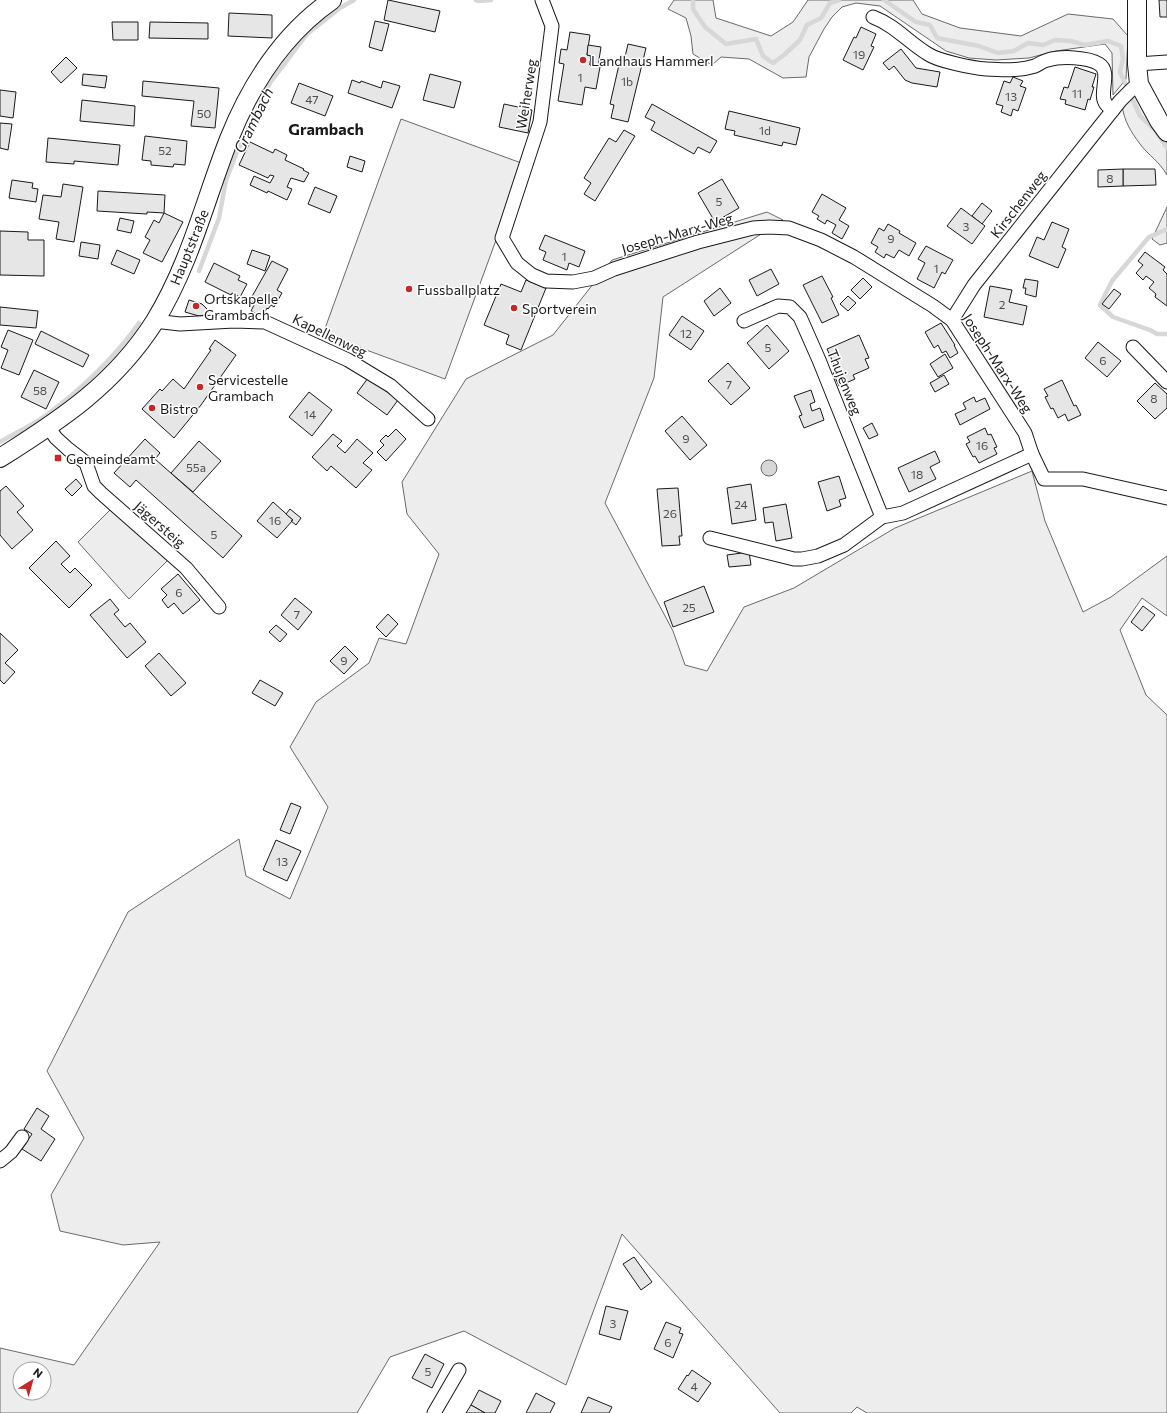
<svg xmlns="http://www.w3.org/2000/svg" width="1167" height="1413" font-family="Commissioner,sans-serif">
  <rect width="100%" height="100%" fill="#fff"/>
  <g fill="#ededed" stroke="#6a6a6a" fill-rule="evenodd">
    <polygon points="674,0 713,0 716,18 771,36 793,22 808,0 913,0 922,14 960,28 1021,36 1068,14 1113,19 1128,36 1126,79 1113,95 1112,53 1105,44 1056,51 1029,58 996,60 969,58 946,51 880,6 856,3 842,7 832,17 824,29 809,57 806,77 783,78 749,59 721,57 712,65 693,54 691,36 686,18 668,9"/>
    <path d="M1135 95 1167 143V175C1159 161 1149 156 1140 144 1131 132 1124 121 1122 105Z"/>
    <polygon points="401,119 524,164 445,379 323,334"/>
    <polygon points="1167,207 1167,243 1160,245 1152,239"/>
    <path d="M767 212 783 220 663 297 654 378 605 503 673 631 685 665 707 671 744 607 794 588 895 528 1032 471 1045 521 1083 612 1111 597 1167 556V616L1142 598 1120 630 1146 695 1167 715V1413H867L857 1407 851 1413H780L622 1234 566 1385 464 1331 390 1357 357 1413H0V1348L74 1365 160 1242 123 1245 60 1231 51 1195 84 1138 47 1071 128 912 239 839 246 876 290 899 328 807 290 747 316 702 369 663 379 638 406 644 439 554 407 514 402 482 466 379 553 335 612 260ZM20 1369H44V1393H20Z"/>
    <polygon points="111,509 169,559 129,599 78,542"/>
  </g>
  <circle fill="#d7d7d7" stroke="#6a6a6a" cx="769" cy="468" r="8"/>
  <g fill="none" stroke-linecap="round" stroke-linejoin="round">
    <g stroke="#d7d7d7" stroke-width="4.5">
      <polyline points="476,0 479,1 491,0"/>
      <polyline points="693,0 693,9 705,27 726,44 756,39 763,56 773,63 784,55 800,40 807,25 821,18 830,3 839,0"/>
      <polyline points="884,0 916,22 930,25 937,38 979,46 998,53 1014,51 1028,43 1043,45 1055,40 1071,41 1085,45 1108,41 1121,46 1123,59 1120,72 1140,116 1156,131 1167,148"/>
      <polyline points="1167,229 1149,237 1112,281 1100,305 1113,317 1150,330 1157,334 1167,334"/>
      <polyline points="199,271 219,218 226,180 237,152 270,83 307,34 340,8 354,0"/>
      <path d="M0 442C15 433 31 426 45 416 80 391 115 357 139 323"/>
    </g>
  </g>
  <g fill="#e6e6e6" stroke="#1a1a1a">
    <polygon points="388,0 440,11 435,32 384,20"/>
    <polygon points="1159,0 1167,0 1167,17 1160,17"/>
    <polygon points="229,13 272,15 272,38 228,36"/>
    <polygon points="375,21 389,24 382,51 369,47"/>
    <polygon points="112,22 138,22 138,40 113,40"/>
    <polygon points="150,22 208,23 208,39 149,38"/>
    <polygon points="861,27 876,34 871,46 874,47 863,70 843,60 854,37 856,38"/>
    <polygon points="570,32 590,35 587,55 591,56 590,65 600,67 596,89 585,87 582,105 558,101 564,64 559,63 561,49 567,50"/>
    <polygon points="628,44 646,48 628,122 611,118 614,105 610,104 621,56 625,57"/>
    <polygon points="588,45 601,47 598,66 590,65 591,56 587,55"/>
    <polygon points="901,49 916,68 940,72 937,87 912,83 905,80 894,66 889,70 883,63"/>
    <polygon points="66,57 77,68 61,83 51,72"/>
    <polygon points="1075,67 1096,74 1092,87 1094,87 1090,100 1088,99 1085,110 1065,104 1066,100 1060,99 1064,87 1068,88"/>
    <polygon points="83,74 107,76 105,88 82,85"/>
    <polygon points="430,74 461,82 454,108 423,100"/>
    <polygon points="1013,77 1023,81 1020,86 1026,88 1018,111 1013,109 1011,116 1001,112 1003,106 996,104 1004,81 1010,83"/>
    <polygon points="352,80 360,83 361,81 381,88 383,81 400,86 392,108 348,93"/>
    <polygon points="143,81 219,88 215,128 191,126 194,101 142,96"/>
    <polygon points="299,83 333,96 325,116 291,103"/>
    <polygon points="0,90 16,92 13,118 0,116"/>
    <polygon points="82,100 135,106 134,126 80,121"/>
    <polygon points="504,104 532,110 528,133 499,127"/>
    <polygon points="652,104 717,141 710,153 698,147 694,154 651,130 655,122 645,117"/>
    <polygon points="729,111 800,128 796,145 783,142 782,146 734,135 735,131 725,129"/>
    <polygon points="0,123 12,124 8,150 0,148"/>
    <polygon points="624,130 635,136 595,201 584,194 591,183 584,178 609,138 616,142"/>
    <polygon points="145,136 187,141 185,165 174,164 173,167 151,165 151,161 142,160"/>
    <polygon points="48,138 120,145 118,165 74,161 74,164 46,162"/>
    <polygon points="250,142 273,153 275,149 287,155 285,160 304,169 303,170 309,173 304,182 291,178 287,187 292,189 287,200 268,191 267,193 250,185 254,176 270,183 274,176 270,175 268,178 239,165"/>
    <polygon points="350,156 365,161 362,172 347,167"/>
    <polygon points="1123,169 1155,169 1156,185 1123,186"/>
    <polygon points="1123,169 1123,186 1098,187 1098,170"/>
    <polygon points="722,179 739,208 715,222 698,193"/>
    <polygon points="12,180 33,183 32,188 38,189 36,202 9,198"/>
    <polygon points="63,184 83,187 74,242 56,239 59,222 39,219 43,195 61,197"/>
    <polygon points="315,187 337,196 330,213 308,204"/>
    <polygon points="98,191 165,195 164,213 147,212 147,214 97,211"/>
    <polygon points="822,194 846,208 839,220 849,226 842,239 832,233 836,225 827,220 825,224 817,219 819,216 812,212"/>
    <polygon points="982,203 992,211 982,224 972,216"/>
    <polygon points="961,208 985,226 972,244 947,226"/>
    <polygon points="164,213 183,222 162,262 143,253 150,240 145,237 154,220 159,223"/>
    <polygon points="120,218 134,221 131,233 117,230"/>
    <polygon points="1052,222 1069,229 1062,247 1066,249 1058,268 1029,256 1037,237 1044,240"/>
    <polygon points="888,224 900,231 899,233 916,243 909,256 899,250 894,258 886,254 884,258 875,252 878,247 871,243 879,228 884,231"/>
    <polygon points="0,231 28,232 28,240 44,240 44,276 0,275"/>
    <polygon points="545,235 585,251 579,267 569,263 567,270 543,260 546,252 539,249"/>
    <polygon points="81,242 100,245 98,259 79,256"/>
    <polygon points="926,246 953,260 945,274 942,272 934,288 917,279 925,263 918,259"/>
    <polygon points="117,250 140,260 134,274 111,264"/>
    <polygon points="252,250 270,256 265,271 247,264"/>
    <polygon points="1145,252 1165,267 1163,270 1167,274 1167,306 1155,297 1156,294 1149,288 1154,282 1146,276 1143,280 1136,273 1143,265 1138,261"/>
    <polygon points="272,261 288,269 277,290 282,293 274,307 271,305 268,309 267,308 262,317 251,311 255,303 250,300"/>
    <polygon points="214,263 240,276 238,280 247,284 240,297 232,293 231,295 205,282"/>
    <polygon points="771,269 779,284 757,296 749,280"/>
    <polygon points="822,276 833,297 831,298 839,315 822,323 803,285"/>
    <polygon points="863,278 872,287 860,299 851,290"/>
    <polygon points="1025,279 1038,281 1036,297 1025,294 1026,288 1023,288"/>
    <polygon points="526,280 546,288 521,350 506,344 509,335 484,325 501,284 521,292"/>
    <polygon points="990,286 1012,290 1009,302 1027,306 1023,325 984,317"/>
    <polygon points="720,288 731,303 714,316 704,301"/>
    <polygon points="1114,289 1121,294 1109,309 1102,304"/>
    <polygon points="848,296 856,303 848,311 840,304"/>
    <polygon points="189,300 202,304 207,309 205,315 199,316 185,312"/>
    <polygon points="0,307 38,311 36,328 0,325"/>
    <polygon points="682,316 704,331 691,350 669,335"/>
    <polygon points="941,323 955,345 954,345 958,353 950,358 946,351 942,353 938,345 934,348 925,332"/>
    <polygon points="767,325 789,351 769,369 747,343"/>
    <polygon points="8,330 33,340 19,375 1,368 8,350 1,347"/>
    <polygon points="41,331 89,355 83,367 35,344"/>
    <polygon points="859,335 869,358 865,359 869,368 853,375 855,379 839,386 833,373 837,371 827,349"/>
    <polygon points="215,340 236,355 201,405 174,438 142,409 160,389 162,391 173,379 184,389 211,350 209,349"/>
    <polygon points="1098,342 1121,361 1107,377 1085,358"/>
    <polygon points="945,354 953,368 938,377 930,364"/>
    <polygon points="728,363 750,388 731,405 708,381"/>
    <polygon points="34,370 59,382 46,409 21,397"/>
    <polygon points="944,375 949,384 935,392 930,383"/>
    <polygon points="368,378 398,400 387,415 357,393"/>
    <polygon points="1062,380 1074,406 1076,405 1081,415 1068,421 1065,414 1058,418 1053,408 1051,409 1045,397 1048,396 1044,389"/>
    <polygon points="1155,383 1167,394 1167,408 1155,419 1137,401"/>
    <polygon points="811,390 815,402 810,404 812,411 820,408 824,420 804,428 799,416 802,415 794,396"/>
    <polygon points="309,392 332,410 312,436 289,417"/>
    <polygon points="974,397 976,402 985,398 990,409 960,425 955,414 966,409 963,403"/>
    <polygon points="682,416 707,445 690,460 665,431"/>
    <polygon points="872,423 878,435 869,439 863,428"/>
    <polygon points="985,428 988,435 991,434 997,447 994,448 997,454 979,463 975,456 973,457 966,444 970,442 967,437"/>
    <polygon points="396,429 406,439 386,461 377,452 384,445 380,441 386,435 388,437"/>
    <polygon points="333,434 342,441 337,446 345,453 357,439 373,453 363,463 372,470 356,488 331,466 327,471 312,457"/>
    <polygon points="145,439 160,453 155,459 242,536 223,558 136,480 130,487 114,473"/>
    <polygon points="199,441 221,461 193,492 171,473"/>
    <polygon points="935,451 940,462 930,467 936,479 909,492 898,468"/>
    <polygon points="839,476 846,498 839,500 841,506 827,511 818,482"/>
    <polygon points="76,479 82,486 72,496 65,489"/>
    <polygon points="751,484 756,520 732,524 727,488"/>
    <polygon points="6,486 24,506 17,512 33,530 12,549 0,535 0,491"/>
    <polygon points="678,488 682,536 679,536 680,545 662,546 657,489"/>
    <polygon points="273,502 293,520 277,538 257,521"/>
    <polygon points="786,504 792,538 776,541 773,522 765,523 763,508"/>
    <polygon points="290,509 301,518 296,525 291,521 293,520 286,514"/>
    <polygon points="56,541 70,556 61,564 70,573 75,568 92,585 69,608 29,568"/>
    <polygon points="749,552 751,565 729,567 727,555"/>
    <polygon points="178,574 200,600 183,614 174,603 168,608 162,600 167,595 161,589"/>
    <polygon points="704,586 714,612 673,627 664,602"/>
    <polygon points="295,598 312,612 298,630 281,615"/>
    <polygon points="110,599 119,610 114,614 125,627 130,623 146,642 127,658 90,615"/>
    <polygon points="1143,606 1155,615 1142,631 1131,622"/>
    <polygon points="388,614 398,624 386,637 376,627"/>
    <polygon points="276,625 287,634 280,642 269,632"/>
    <polygon points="0,633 18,650 5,663 15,672 4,684 0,680"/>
    <polygon points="345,646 358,659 344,674 330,661"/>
    <polygon points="159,653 186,683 171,696 145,666"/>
    <polygon points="260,680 283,693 275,706 252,693"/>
    <polygon points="291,803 301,807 290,834 280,830"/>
    <polygon points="276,840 301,851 287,881 263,870"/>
    <polygon points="37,1108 49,1116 41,1129 55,1139 41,1161 22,1149 32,1134 24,1129"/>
    <polygon points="634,1257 652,1282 641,1290 623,1264"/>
    <polygon points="606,1306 628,1311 620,1340 599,1334"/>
    <polygon points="666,1322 681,1328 679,1333 683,1334 673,1358 654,1349"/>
    <polygon points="425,1354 444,1364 432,1388 412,1378"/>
    <polygon points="692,1370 711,1383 698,1402 678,1389 687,1375 688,1376"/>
    <polygon points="479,1390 501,1401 495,1413 485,1413 471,1405"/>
    <polygon points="536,1393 555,1403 550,1413 526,1413"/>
    <polygon points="588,1397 612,1407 609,1413 581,1413"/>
    <polygon points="471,1405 485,1413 466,1413"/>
  </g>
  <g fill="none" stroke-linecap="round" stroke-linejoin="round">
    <g stroke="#1a1a1a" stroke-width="15">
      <g id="street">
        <polyline points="542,0 552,26 540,122 502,238 517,263 532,275 546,281 573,282 594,278 614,269 698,242 753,228 769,227 789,228 821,240 854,257 933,306 952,320 1025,433 1032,454 903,513 882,517 844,545 818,556 802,559 794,559 710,538"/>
        <path d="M873 17C896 26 908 42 928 54 938 61 973 68 986 69 1002 70 1019 71 1035 66 1039 64 1043 61 1048 60 1061 56 1088 57 1099 64 1112 72 1098 94 1106 104 1107 106 1111 108 1113 110"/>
        <polyline points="1137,64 1167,62"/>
        <polyline points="952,320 974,285 1120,101 1132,89 1139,84"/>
        <polyline points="154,321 180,324 234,321 265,322 348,360 391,386 428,419"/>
        <polyline points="744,321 778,306 790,307 800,317 819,360 882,517"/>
        <polyline points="1133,347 1167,382"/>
        <polyline points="48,427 56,438 68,449 86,463 94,486 101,493 186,568 219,607"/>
        <polyline points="1032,454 1044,479 1083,479 1167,498"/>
        <polyline points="0,1161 11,1152 22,1137"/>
        <polyline points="434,1413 459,1370"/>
      </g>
    </g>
    <g stroke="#1a1a1a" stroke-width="20">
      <g id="secondary">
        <polyline points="1137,0 1137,64 1139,84 1159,121 1167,132"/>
        <path d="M0 458C62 419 115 384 155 321 190 264 205 200 229 139 251 84 283 34 332 0"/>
      </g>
    </g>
    <use href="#street" stroke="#fff" stroke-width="13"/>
    <use href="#secondary" stroke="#fff" stroke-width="18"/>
  </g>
  <g fill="#c62828" stroke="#fff" stroke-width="1.5">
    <circle cx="583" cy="60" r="4"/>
    <circle cx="409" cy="289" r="4"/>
    <circle cx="196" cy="306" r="4"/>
    <circle cx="514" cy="308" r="4"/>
    <circle cx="200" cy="387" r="4"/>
    <circle cx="152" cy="408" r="4"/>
    <rect x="54" y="454" width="8" height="8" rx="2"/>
  </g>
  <g text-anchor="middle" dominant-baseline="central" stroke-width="3" stroke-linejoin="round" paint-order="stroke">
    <g font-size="12" fill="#4d4d4d">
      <text x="859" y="54">19</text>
      <text x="580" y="77">1</text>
      <text x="627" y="81">1b</text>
      <text x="1077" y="93">11</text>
      <text x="1011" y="96">13</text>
      <text x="312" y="99">47</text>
      <text x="204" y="113">50</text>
      <text x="765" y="130">1d</text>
      <text x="165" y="150">52</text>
      <text x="1110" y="178">8</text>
      <text x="719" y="201">5</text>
      <text x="966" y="226">3</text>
      <text x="891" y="238">9</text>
      <text x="564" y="256">1</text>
      <text x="936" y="268">1</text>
      <text x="1002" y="304">2</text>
      <text x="686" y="333">12</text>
      <text x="768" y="347">5</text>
      <text x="1103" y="360">6</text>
      <text x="729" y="384">7</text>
      <text x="40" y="390">58</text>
      <text x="1154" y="398">8</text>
      <text x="310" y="414">14</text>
      <text x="686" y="438">9</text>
      <text x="982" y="445">16</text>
      <text x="196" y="467">55a</text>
      <text x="917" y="474">18</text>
      <text x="741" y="504">24</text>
      <text x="670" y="513">26</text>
      <text x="275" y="520">16</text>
      <text x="214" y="534">5</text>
      <text x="179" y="592">6</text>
      <text x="689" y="607">25</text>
      <text x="297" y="614">7</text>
      <text x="344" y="660">9</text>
      <text x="282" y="861">13</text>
      <text x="613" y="1323">3</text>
      <text x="668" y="1342">6</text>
      <text x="428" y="1371">5</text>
      <text x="694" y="1386">4</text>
    </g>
    <g font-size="14" fill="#1a1a1a" stroke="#fff" text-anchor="start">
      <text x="591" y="60">Landhaus Hammerl</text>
      <text x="417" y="289">Fussballplatz</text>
      <text x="204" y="298">Ortskapelle<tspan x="204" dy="16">Grambach</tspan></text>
      <text x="522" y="308">Sportverein</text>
      <text x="208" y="379">Servicestelle<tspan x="208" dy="16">Grambach</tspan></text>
      <text x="160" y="408">Bistro</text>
      <text x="66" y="458">Gemeindeamt</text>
    </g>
    <g font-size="14" fill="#1a1a1a" stroke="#fff">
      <text transform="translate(526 94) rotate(-81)">Weiherweg</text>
      <text transform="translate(1018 204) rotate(-52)">Kirschenweg</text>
      <text transform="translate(677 233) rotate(-16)">Joseph-Marx-Weg</text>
      <text transform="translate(189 247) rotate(-68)">Hauptstraße</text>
      <text transform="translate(330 335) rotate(26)">Kapellenweg</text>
      <text transform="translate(998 363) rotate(57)">Joseph-Marx-Weg</text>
      <text transform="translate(845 382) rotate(68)">Thujenweg</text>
      <text transform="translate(160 524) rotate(41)">Jägersteig</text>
    </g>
    <g font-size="15" font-style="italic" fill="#1a1a1a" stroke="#fff">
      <text transform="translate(253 120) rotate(-64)">Grambach</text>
    </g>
    <g font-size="16" font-weight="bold" fill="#1a1a1a" stroke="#fff">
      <text x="326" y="128">Grambach</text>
    </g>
  </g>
  <g transform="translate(32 1381) rotate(37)"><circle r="19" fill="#ffffff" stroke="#a3a3a3"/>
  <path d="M0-3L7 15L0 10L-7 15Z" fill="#c62828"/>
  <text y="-6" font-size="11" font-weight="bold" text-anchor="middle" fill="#1a1a1a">N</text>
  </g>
</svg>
